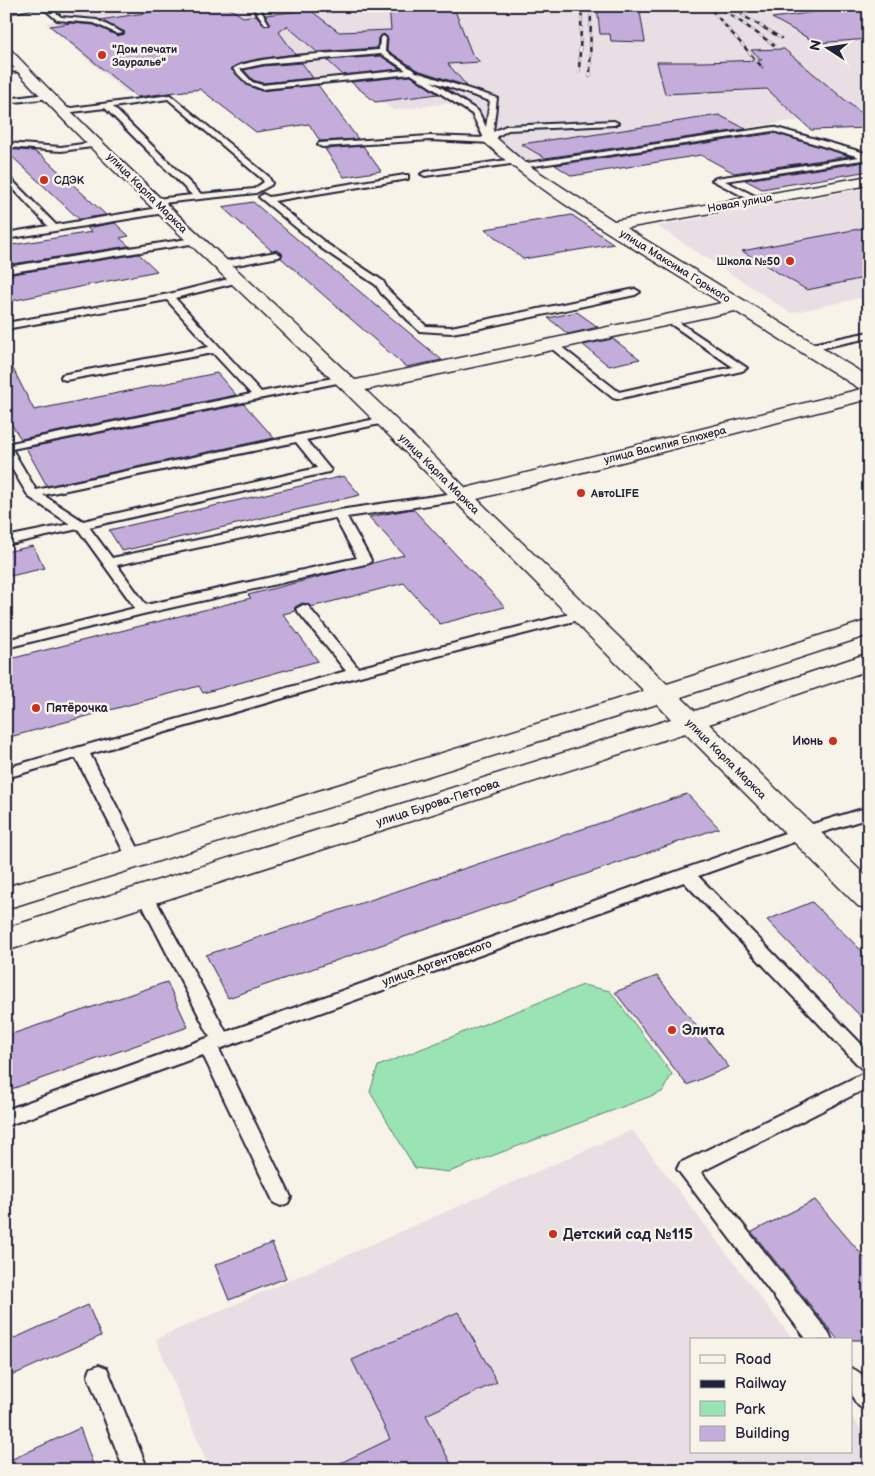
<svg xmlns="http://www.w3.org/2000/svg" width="875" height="1476" font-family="'Balsamiq Sans',sans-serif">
  <rect width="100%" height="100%" fill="#f7f3e8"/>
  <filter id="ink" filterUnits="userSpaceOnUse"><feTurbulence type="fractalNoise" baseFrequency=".02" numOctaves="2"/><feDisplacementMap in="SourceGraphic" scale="10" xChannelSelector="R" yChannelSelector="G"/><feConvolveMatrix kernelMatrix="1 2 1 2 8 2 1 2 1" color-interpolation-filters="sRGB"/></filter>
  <g filter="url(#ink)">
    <g fill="#e8dee4">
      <polygon points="89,6 869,6 869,114 783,122 522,162 479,135 467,113 449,103 394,110 352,82 235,91 126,92 46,24"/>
      <polygon points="868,188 869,296 791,313 657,226"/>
      <polygon points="632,1130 793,1340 691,1340 691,1452 851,1452 851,1416 869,1439 869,1470 210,1470 156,1339"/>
    </g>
    <polygon fill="#9ae3b3" stroke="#5e8277" points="583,985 610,991 672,1074 662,1092 449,1172 415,1168 370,1092 378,1066"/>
    <g fill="#c4addb" stroke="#22223b">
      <polygon points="190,6 226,6 243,17 256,15 265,26 271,24 265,15 310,10 339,32 391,30 389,6 422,6 423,9 454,8 472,54 480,62 448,64 467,86 417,70 387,50 388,38 384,34 378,38 377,48 317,52 287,26 279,32 295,54 258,59 241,63 231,69 247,85 261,91 318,85 358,139 320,141 309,124 256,132 200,89 137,97 50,26 71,23 94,25 118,36 125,32 100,20"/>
      <polygon points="597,6 639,6 645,42 611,41 610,34 600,34"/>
      <polygon points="859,6 869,6 869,39 817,43 772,18"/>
      <polygon points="784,49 869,120 869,128 811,130 767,89 665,94 657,62 703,62 762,60 751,50"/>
      <polygon points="381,56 400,69 343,75 327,60"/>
      <polygon points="302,63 313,78 262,83 253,80 244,70 263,66"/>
      <polygon points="411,76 438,94 375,102 351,82"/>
      <polygon points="719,115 746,129 545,158 521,144 583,135 585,136"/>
      <polygon points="775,133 850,156 734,173 701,155 572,176 555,165"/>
      <polygon points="363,146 381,171 344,177 325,149"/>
      <polygon points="6,149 33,151 42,156 106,215 79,219 6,151"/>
      <polygon points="865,162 869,163 869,171 762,189 745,180"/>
      <polygon points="253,202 311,251 442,360 406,367 281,258 282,253 277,250 272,251 222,207"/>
      <polygon points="572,215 614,244 523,259 485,229"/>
      <polygon points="115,223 129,236 120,238 129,246 6,265 6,246 92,232 87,228"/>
      <polygon points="869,227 869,277 807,290 742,251"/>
      <polygon points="139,254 157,271 6,302 6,275"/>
      <polygon points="577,312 598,327 568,334 548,318"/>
      <polygon points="613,339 640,359 609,366 583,345"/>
      <polygon points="6,355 34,410 217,373 236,395 21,439 6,416"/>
      <polygon points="244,404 274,438 47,486 26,448"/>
      <polygon points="344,476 360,495 122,551 109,530"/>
      <polygon points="413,509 505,607 440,624 404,583 311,607 308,604 302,603 295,607 295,611 283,614 318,661 203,693 199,686 6,738 6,660 251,598 248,595 404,555 369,517"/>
      <polygon points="33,546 45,568 6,577 6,552"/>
      <polygon points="687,794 719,828 228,998 206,955"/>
      <polygon points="812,902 869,958 869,1025 767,920"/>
      <polygon points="657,976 729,1067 687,1085 615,992"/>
      <polygon points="167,982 188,1027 6,1091 6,1036"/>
      <polygon points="815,1200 869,1263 869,1340 838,1340 752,1232"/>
      <polygon points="272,1243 286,1278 229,1300 215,1265"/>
      <polygon points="88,1305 101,1336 6,1378 6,1342"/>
      <polygon points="458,1312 497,1382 426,1415 454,1470 326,1470 390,1439 352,1360"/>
      <polygon points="80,1428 95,1470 6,1470 6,1462"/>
    </g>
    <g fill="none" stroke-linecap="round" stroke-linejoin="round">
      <g stroke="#22223b" stroke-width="4">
        <g id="lane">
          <polygon points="41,6 48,6 61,17 97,20 123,33 118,34 94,23 57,20"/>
          <polygon points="252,6 258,6 269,24 265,24"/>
          <path d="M383 36 386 38 385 51 416 72 497 98 493 132 506 126 614 121 618 123 614 125 508 130 498 136 494 143H491L430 140 322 147 318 145 319 143 430 136 484 138 472 114 411 74 262 89 248 84 233 69C247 56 354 52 379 50L380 38ZM381 54 406 70 262 85 252 82 240 69 263 64ZM431 81 490 101 486 127 478 111Z"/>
          <polygon points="6,67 25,70 22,72 6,71"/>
          <polygon points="47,94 51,96 50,98 6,103 6,99"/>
          <path d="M170 95 268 176 272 183 271 185 256 193 153 204 152 202 156 199 192 195 105 108 64 113 60 111 64 109ZM168 99 262 179 264 182 254 189 201 194 113 107Z"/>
          <polygon points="773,127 869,154 869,159 725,181 759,198 759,202 756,203 712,180 716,178 859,157 773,131 520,168 516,166 520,164"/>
          <polygon points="97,142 100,142 100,146 61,151 6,147 6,143 61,147"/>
          <polygon points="514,159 517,159 517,163 425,176 421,174 425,172"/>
          <polygon points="6,174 56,225 164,207 168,210 164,213 6,239 6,233 48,226 6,181"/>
          <polygon points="405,175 408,175 408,179 274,201 327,244 383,281 388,290 426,326 451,327 635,289 640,292 635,295 476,329 451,333 419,331 381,293 376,285 321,248 259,197 263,194 269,197"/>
          <polygon points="194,238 198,241 197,243 6,273 6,267"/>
          <polygon points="276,252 281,255 279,257 220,268 215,265 220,262"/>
          <path d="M236 277 241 280 239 282 175 298 261 392 343 376 347 377 348 379 347 381 12 449 36 490 385 417 389 418 391 420 389 422 306 440 329 468 331 470 329 472 89 527 112 558 339 510 462 492 468 496 462 500 347 517 371 560 370 563 143 614 6 648V640L135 608 78 529 6 545V537L70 524 29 497 6 459V444L251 394 213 353 66 380 62 379 61 377 62 375 66 374 209 347 167 300 6 329V323L169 294ZM296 442 317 468 83 521 43 495ZM335 518 357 558 146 605 117 565Z"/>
          <polygon points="668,315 747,368 742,371 617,399 613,398 546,344 547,342 555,342 619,392 733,367 665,320 663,318"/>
          <polygon points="869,332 869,338 807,351 802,348 807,345"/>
          <polygon points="303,605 308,606 358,668 581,611 588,615 586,618 360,676 90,754 143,858 141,862 135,864 129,862 127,858 76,758 6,778 6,768 346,671 296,609"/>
          <polygon points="869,807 869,818 808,837 698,876 869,1052 869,1087 701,1172 829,1333 832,1340 807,1340 677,1169 680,1163 868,1071 862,1069 684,882 219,1049 291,1197 288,1203 281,1206 274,1203 203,1055 6,1126 6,1110 210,1037 138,897 140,893 146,891 152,893 226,1032 796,829"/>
          <polygon points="99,1365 107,1368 148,1470 124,1470 88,1376 91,1368"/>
          <path d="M851 1368C872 1376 869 1393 869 1412 848 1404 851 1387 851 1368Z"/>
        </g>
      </g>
      <g stroke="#22223b" stroke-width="3">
        <path id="street" d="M488 134 493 135 525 163 614 221 869 176V185L626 228 869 377V392L862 390 735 311 351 393 344 391 341 387 344 383 351 381 722 303C641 252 555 205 483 141L481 138Z"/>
      </g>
      <g stroke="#22223b" stroke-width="3">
        <g id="secondary">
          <polygon points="13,6 36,6 35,8 6,14 6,8"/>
          <path d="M6 48 10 49C121 166 241 272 358 383 394 417 430 453 466 488L869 387V399L477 499 667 684 869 620V635L681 697 695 711 869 653V670L709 724 869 879V909L858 906 685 733 6 951V928L671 719 657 704 6 909V887L644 691C544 591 445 490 344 391 231 281 113 176 6 59Z"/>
        </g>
      </g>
      <use href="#lane" fill="#f7f3e8" fill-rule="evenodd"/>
      <use href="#street" fill="#f7f3e8" fill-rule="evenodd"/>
      <use href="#secondary" fill="#f7f3e8" fill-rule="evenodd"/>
      <g stroke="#22223b" stroke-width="2.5">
        <g id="rail">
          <polyline points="708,6 762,67"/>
          <polyline points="718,6 774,45"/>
          <polyline points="742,15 781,38"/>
          <polyline points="579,72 582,6"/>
          <polyline points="590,77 591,6"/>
        </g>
      </g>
      <use href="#rail" stroke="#f7f3e8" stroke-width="2" stroke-dasharray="5" stroke-linecap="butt"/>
    </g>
  </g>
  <g fill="#c8321e" stroke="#f7f3e8" stroke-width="2">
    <circle cx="102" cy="55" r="5"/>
    <circle cx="44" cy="180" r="5"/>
    <circle cx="790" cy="261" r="5"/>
    <circle cx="581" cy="493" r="5"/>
    <circle cx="36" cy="708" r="5"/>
    <circle cx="833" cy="741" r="5"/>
    <circle cx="672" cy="1030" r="5"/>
    <circle cx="553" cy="1234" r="5"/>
  </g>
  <g text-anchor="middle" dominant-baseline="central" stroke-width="5" stroke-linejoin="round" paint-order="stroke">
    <g font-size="11" font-weight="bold" fill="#22223b" stroke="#f7f3e8" text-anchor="start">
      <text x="112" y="49">"Дом печати<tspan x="112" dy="13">Зауралье"</tspan></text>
      <text x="54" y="180">СДЭК</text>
      <text x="780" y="261" text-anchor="end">Школа №50</text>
      <text x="591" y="493">АвтоLIFE</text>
    </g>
    <g font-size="11" fill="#22223b" stroke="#f7f3e8">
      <text transform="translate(147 193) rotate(45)">улица Карла Маркса</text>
      <text transform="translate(740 203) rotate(-10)">Новая улица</text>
      <text transform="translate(675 266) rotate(32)">улица Максима Горького</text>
      <text transform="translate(665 445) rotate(-14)">улица Василия Блюхера</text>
      <text transform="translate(439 474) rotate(45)">улица Карла Маркса</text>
      <text transform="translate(726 759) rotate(45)">улица Карла Маркса</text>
    </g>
    <g font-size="12" font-weight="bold" fill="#22223b" stroke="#f7f3e8" text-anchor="start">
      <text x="46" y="708">Пятёрочка</text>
      <text x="823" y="741" text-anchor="end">Июнь</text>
    </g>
    <g font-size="12" fill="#22223b" stroke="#f7f3e8">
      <text transform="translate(438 803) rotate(-18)">улица Бурова-Петрова</text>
      <text transform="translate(437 963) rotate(-20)">улица Аргентовского</text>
    </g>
    <g font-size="15" font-weight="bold" fill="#22223b" stroke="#f7f3e8" text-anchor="start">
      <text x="682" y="1030">Элита</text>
      <text x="563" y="1234">Детский сад №115</text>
    </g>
  </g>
  <rect width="875" height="1476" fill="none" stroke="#f7f3e8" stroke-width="25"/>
  <rect x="12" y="12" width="850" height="1451" fill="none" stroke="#22223b" stroke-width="2" filter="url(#ink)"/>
  <rect x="690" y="1338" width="162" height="115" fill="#f7f3e8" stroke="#a29fa3"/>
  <rect x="700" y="1355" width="25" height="8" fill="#f7f3e8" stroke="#a29fa3"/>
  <text x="735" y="1364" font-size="15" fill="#22223b">Road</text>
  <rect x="700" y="1380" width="25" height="8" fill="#22223b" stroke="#a29fa3"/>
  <text x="735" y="1388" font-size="15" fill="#22223b">Railway</text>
  <rect x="700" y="1401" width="25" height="15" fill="#9ae3b3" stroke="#a29fa3"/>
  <text x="735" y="1414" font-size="15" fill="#22223b">Park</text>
  <rect x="700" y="1426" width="25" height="15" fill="#c4addb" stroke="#a29fa3"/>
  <text x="735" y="1438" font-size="15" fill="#22223b">Building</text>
  <g transform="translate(828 48) rotate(282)" stroke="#f7f3e8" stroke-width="4" paint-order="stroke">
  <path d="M0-4L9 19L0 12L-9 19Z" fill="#22223b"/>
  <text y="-8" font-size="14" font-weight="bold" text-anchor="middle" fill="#22223b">N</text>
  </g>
</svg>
